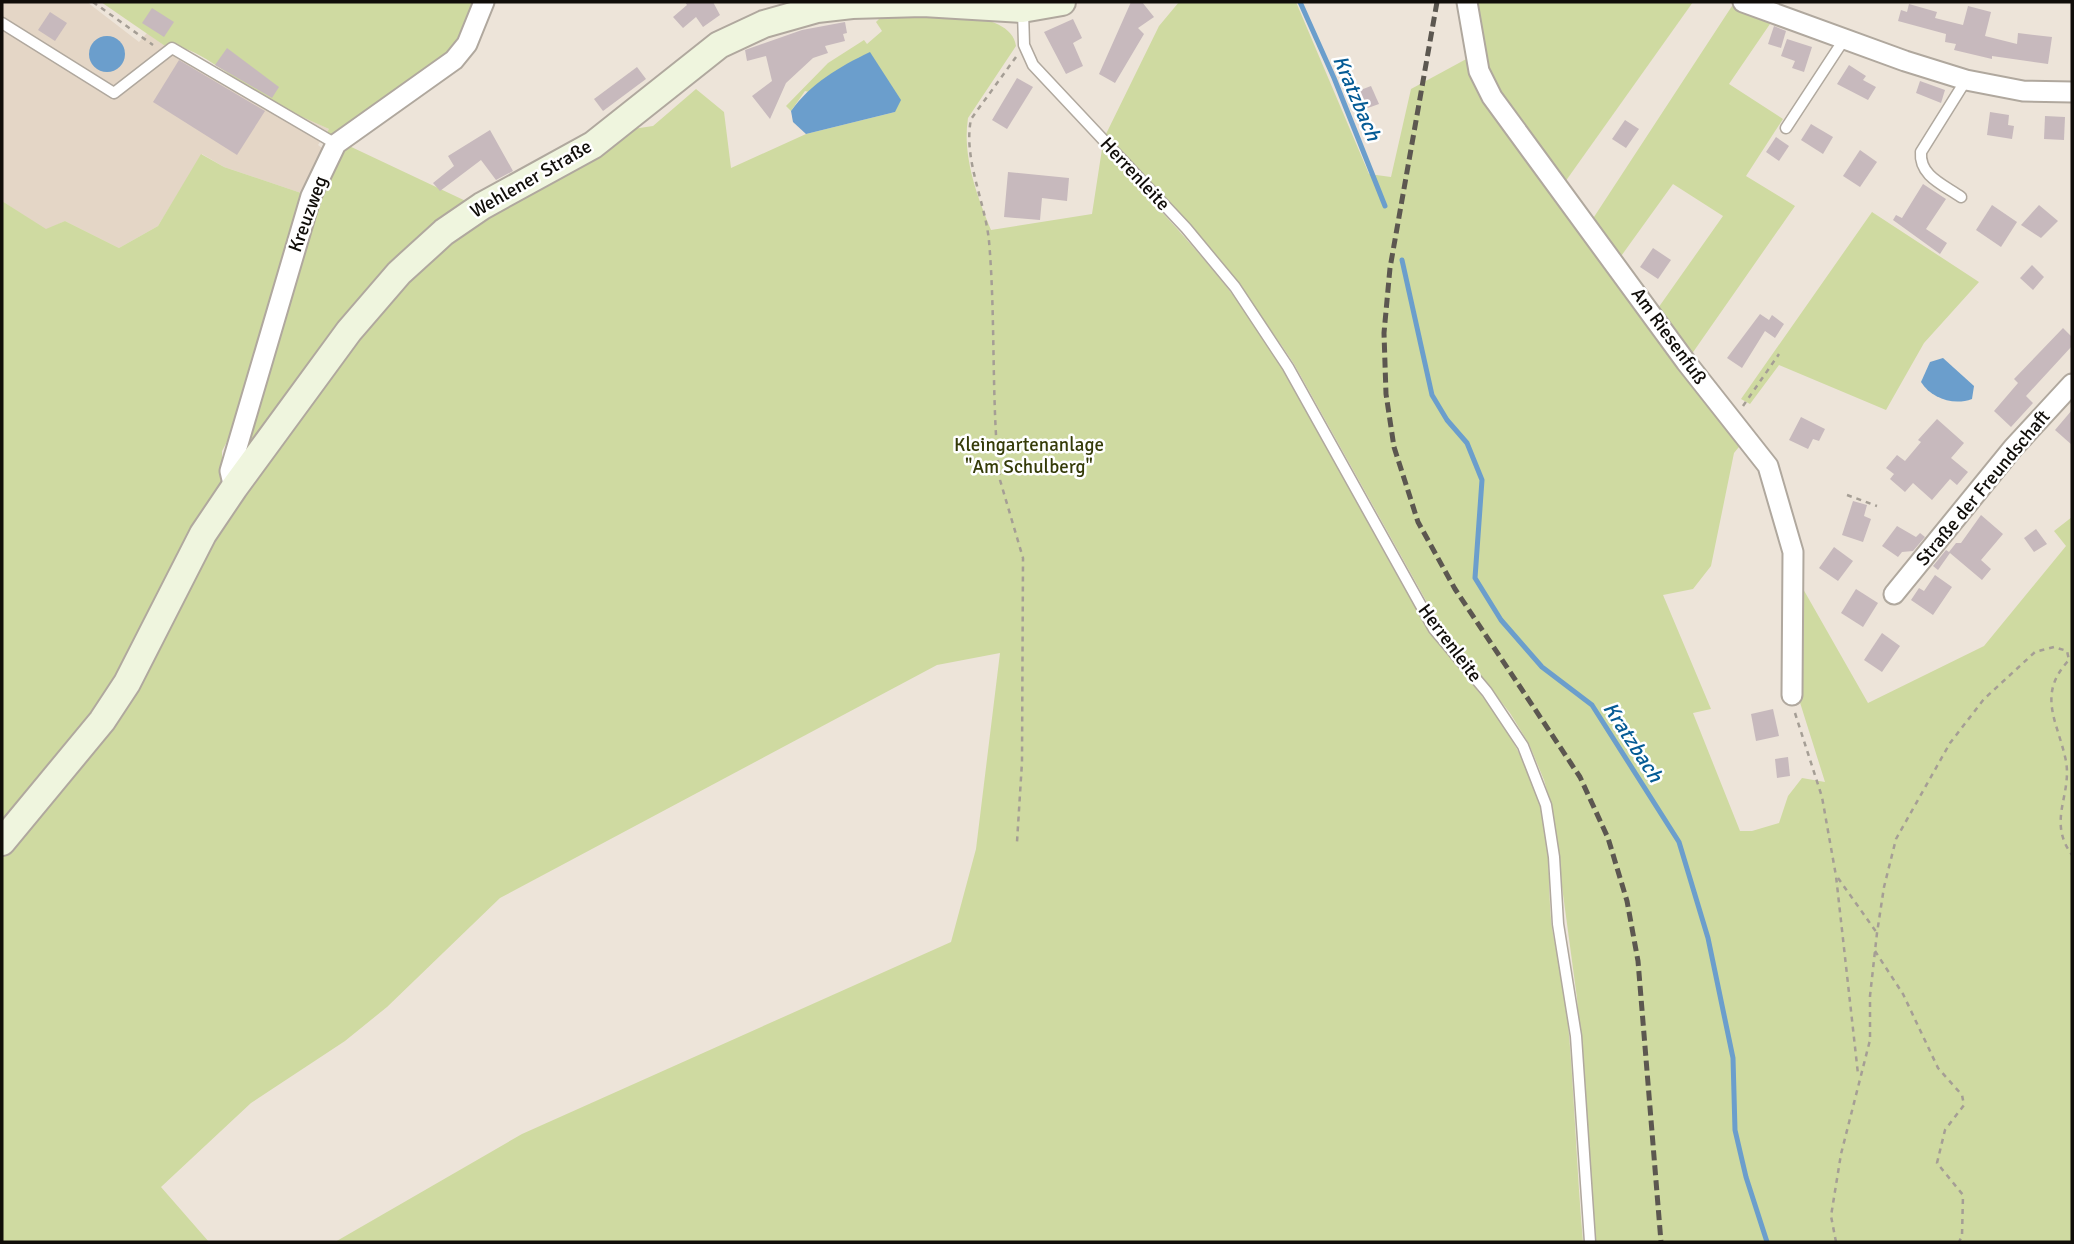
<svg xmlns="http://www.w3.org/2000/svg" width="2074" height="1244" font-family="Signika,sans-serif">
  <rect width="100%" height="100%" fill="#ede4d9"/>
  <polygon fill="#e4d6c6" points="2,2 87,2 139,42 147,33 165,46 172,44 198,56 267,100 329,129 318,145 325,150 307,195 224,167 202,154 158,226 119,248 65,221 46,230 2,201"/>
  <g fill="#cfdaa1">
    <path d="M101 2H484L467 44 336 144 324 137 329 129C309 120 289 111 269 101 244 88 192 40 165 46Z"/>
    <path d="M1179 2H1296L1369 174 1391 177 1411 89 1470 57 1743 442 1734 453 1711 566 1693 589 1663 595 1711 709 1693 713 1740 831H1752L1779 823 1788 796 1802 778 1825 782 1797 693 1798 580 1868 703 1984 646 2066 546 2054 531 2072 517V1242H1596L1577 998 1551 805 1544 780 1529 744 1510 713 1439 624 1294 364C1239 280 1173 208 1106 134L1159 26Z"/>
    <polygon points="1473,2 1693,2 1565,182 1486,74"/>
    <polygon points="1732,6 1772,21 1729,84 1783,119 1746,176 1795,206 1689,358 1656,311 1723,216 1673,184 1619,259 1592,220"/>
    <path d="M886 12C917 14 1012 7 1016 46L968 118C962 156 977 196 991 230L1092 214 1102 149C1169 218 1233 286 1284 368 1332 445 1368 530 1416 607 1461 679 1514 717 1540 805 1552 844 1547 887 1552 928 1556 952 1563 976 1566 1001 1574 1081 1576 1162 1583 1242H335L522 1134 951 942 976 849 1000 653 937 665 500 898 387 1007 345 1041 251 1103 161 1187 209 1242H2V854L211 538 350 340 451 236 626 130 653 126 696 89 724 112 731 168 806 134 895 112 805 91 791 111 786 106 828 63 864 40 867 44 882 31 876 22Z"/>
    <polygon points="345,144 470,203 242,458 250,438 317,197"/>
    <polygon points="201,154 224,167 307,195 241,415 222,451 222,482 216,504 122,681 2,832 2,201 46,229 65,221 119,248 158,226"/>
    <polygon points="1872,212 1979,282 1924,343 1886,410 1779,365 1750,404 1741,399"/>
  </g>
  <g fill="#6b9ecc">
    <circle cx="107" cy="54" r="18"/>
    <path d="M870 52 901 100 895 112 806 134 793 122 791 111C811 83 839 67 870 52Z"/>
    <path d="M1943 358 1974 386 1972 399C1953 406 1931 398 1921 382L1930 362Z"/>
  </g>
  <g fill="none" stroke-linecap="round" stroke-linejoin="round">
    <g stroke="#6b9ecc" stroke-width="5">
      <polyline points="1300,2 1334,78 1385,206"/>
      <polyline points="1402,260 1432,395 1447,420 1467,443 1482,480 1475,578 1501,620 1542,667 1592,705 1679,842 1708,938 1733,1058 1735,1130 1746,1177 1767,1242"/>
    </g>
  </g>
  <g fill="#c7b9bd">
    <polygon points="685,2 713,2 720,15 703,27 696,17 683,28 673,17 687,5"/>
    <polygon points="1131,2 1142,2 1154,17 1138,28 1144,34 1115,83 1099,74"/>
    <polygon points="1909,4 1937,12 1935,18 1963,25 1968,6 1991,12 1985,36 2017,44 2018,33 2052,37 2048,64 1992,56 1992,59 1954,50 1956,44 1945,42 1946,34 1898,21 1901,10 1907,12"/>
    <polygon points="152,8 174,22 164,37 142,23"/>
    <polygon points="50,12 67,23 55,41 38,30"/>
    <polygon points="1073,19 1082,38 1073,43 1083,66 1066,74 1044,32"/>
    <polygon points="845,22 847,33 843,34 845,41 825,46 828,53 813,58 786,83 770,119 752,96 772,81 766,56 747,61 745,50 802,30"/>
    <polygon points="1774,26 1786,31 1781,48 1768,44"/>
    <polygon points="1787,39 1812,47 1804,72 1792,68 1795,61 1781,56"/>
    <polygon points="227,48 279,87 272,98 215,65"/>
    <polygon points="179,60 265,111 237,155 153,102"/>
    <polygon points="1849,65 1866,76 1863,80 1876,87 1868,100 1837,84"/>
    <polygon points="637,67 646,79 603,111 594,99"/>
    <polygon points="1017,78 1033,87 1007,129 992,120"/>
    <polygon points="1920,81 1945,90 1941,103 1916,93"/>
    <polygon points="1371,86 1379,104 1365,109 1358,91"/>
    <polygon points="1990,112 2009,115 2008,125 2014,126 2012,139 1987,135"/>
    <polygon points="2045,116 2065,117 2064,140 2044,139"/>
    <polygon points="1625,120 1639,129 1626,148 1612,139"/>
    <polygon points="1811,124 1833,137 1823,154 1801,140"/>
    <polygon points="490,130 513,171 496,180 481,160 440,191 433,183 454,166 448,156"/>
    <polygon points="1776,137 1789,146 1779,161 1766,152"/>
    <polygon points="1860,150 1877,162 1860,187 1843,176"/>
    <polygon points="1008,172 1069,178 1067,201 1042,198 1040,220 1004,217"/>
    <polygon points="1923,184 1946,199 1926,229 1947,243 1940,254 1893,220 1896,215 1902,218"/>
    <polygon points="1992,205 2017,222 2001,247 1976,230"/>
    <polygon points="2039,205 2058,221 2041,238 2021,225"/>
    <polygon points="1653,248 1671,260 1658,279 1640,267"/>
    <polygon points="2032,265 2044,277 2033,290 2020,278"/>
    <polygon points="1760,314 1769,320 1772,315 1784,324 1775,338 1765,331 1742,368 1727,358"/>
    <polygon points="2063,328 2072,337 2072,346 2026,396 2033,403 2011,427 1994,411 2018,383 2014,379"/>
    <polygon points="2072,410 2072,445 2055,430"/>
    <polygon points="1801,417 1825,429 1819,441 1813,439 1808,449 1789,440"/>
    <polygon points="1937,419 1964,443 1951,458 1968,472 1957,485 1950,479 1932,500 1913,483 1905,492 1890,479 1894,474 1886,468 1897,455 1905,461 1921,442 1918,440"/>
    <polygon points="1853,501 1867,505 1864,516 1871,519 1863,542 1842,535"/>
    <polygon points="1981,515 2003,534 1981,560 1991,569 1982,580 1950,553 1938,570 1933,566 1946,550 1949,552 1956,543 1961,543"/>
    <polygon points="1897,526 1916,537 1920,533 1925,537 1913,551 1902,552 1898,557 1882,546"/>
    <polygon points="2036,529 2047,544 2034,552 2024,538"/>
    <polygon points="1834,547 1853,561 1838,581 1819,568"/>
    <polygon points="1935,575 1952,587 1933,615 1911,600 1919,588 1924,591"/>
    <polygon points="1856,589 1878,603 1863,627 1841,613"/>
    <polygon points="1882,633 1900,646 1882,672 1864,660"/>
    <polygon points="1773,709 1779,736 1756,741 1751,714"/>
    <polygon points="1788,757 1790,776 1777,778 1775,759"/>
  </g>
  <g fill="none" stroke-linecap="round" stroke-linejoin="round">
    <g stroke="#b0a89e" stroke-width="13">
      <g id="lane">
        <polyline points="1023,11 1024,45 1033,65 1186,228 1235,287 1288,367 1434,629 1487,692 1523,746 1546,805 1554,857 1558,924 1576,1036 1590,1242"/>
        <polyline points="2,23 114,93 172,48 336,144"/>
        <polyline points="1786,128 1845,38"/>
        <path d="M1961 197C1944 185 1919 176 1921 152L1966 80"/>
      </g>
    </g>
    <g stroke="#b0a89e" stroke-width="23">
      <g id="street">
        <polyline points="1467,2 1479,71 1492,97 1686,362 1768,466 1793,552 1792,695"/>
        <polyline points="1743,2 1905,61 1966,80 2023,91 2072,92"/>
        <polyline points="234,488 230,471 311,196 336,144 454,60 467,44 484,2"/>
        <polyline points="1894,594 2013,448 2072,384"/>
      </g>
    </g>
    <g stroke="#b0a89e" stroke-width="30">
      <polyline id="secondary" points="2,842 102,721 127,683 203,534 234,488 349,331 399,273 444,232 482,206 593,145 719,45 764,24 817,9 852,5 923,3 1022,9 1062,2"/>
    </g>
    <g stroke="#a59e95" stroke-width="2.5" stroke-dasharray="5 5" stroke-linecap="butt">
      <polyline points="93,2 153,45"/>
      <path d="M1016 57 971 119C963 159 985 201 989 241 995 311 992 381 997 451L1000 480 1023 558 1022 762 1017 842"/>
      <polyline points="1743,406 1779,354"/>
      <polyline points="1847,495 1877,506"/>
      <polyline points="1795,713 1822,797 1836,876 1858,1074"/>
      <polyline points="1838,878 1877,933"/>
      <polyline points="1875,951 1903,994 1938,1068 1962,1095 1964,1105 1945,1130 1937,1163 1963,1195 1962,1236 1959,1242"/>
      <path d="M1836 1242 1831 1216 1841 1154 1870 1040V996L1877 933 1884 887 1896 839 1950 743 1984 699 2035 652 2054 647 2067 651 2069 660C2036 695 2058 722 2066 761 2072 796 2047 821 2072 855"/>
    </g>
    <use href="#lane" stroke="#fff" stroke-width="10"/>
    <use href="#street" stroke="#fff" stroke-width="19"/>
    <use href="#secondary" stroke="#eff5de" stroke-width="26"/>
    <polyline stroke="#5c5750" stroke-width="5" stroke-dasharray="10 5" stroke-linecap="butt" points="1437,2 1390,268 1384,333 1386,394 1394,447 1418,522 1455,589 1580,777 1608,838 1627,901 1638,961 1661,1242"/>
  </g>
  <g text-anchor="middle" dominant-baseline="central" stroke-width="5" stroke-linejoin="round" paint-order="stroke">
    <g font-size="19" fill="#100d09" stroke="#fff">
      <text transform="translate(1135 174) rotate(47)">Herrenleite</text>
      <text transform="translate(531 179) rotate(-30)">Wehlener Straße</text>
      <text transform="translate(308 214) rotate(-70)">Kreuzweg</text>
      <text transform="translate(1669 336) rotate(54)">Am Riesenfuß</text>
      <text transform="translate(1983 488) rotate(-50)">Straße der Freundschaft</text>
      <text transform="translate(1450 643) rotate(53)">Herrenleite</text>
    </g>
    <g font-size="19" fill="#353b08" stroke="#fff">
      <text x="1029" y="445">Kleingartenanlage<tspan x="1029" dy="22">"Am Schulberg"</tspan></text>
    </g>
    <g font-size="21" font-style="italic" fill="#055b95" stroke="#fff">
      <text transform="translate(1357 98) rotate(67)">Kratzbach</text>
      <text transform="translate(1633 742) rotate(57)">Kratzbach</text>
    </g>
  </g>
  <rect width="2074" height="1244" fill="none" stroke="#100d09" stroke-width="7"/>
</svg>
